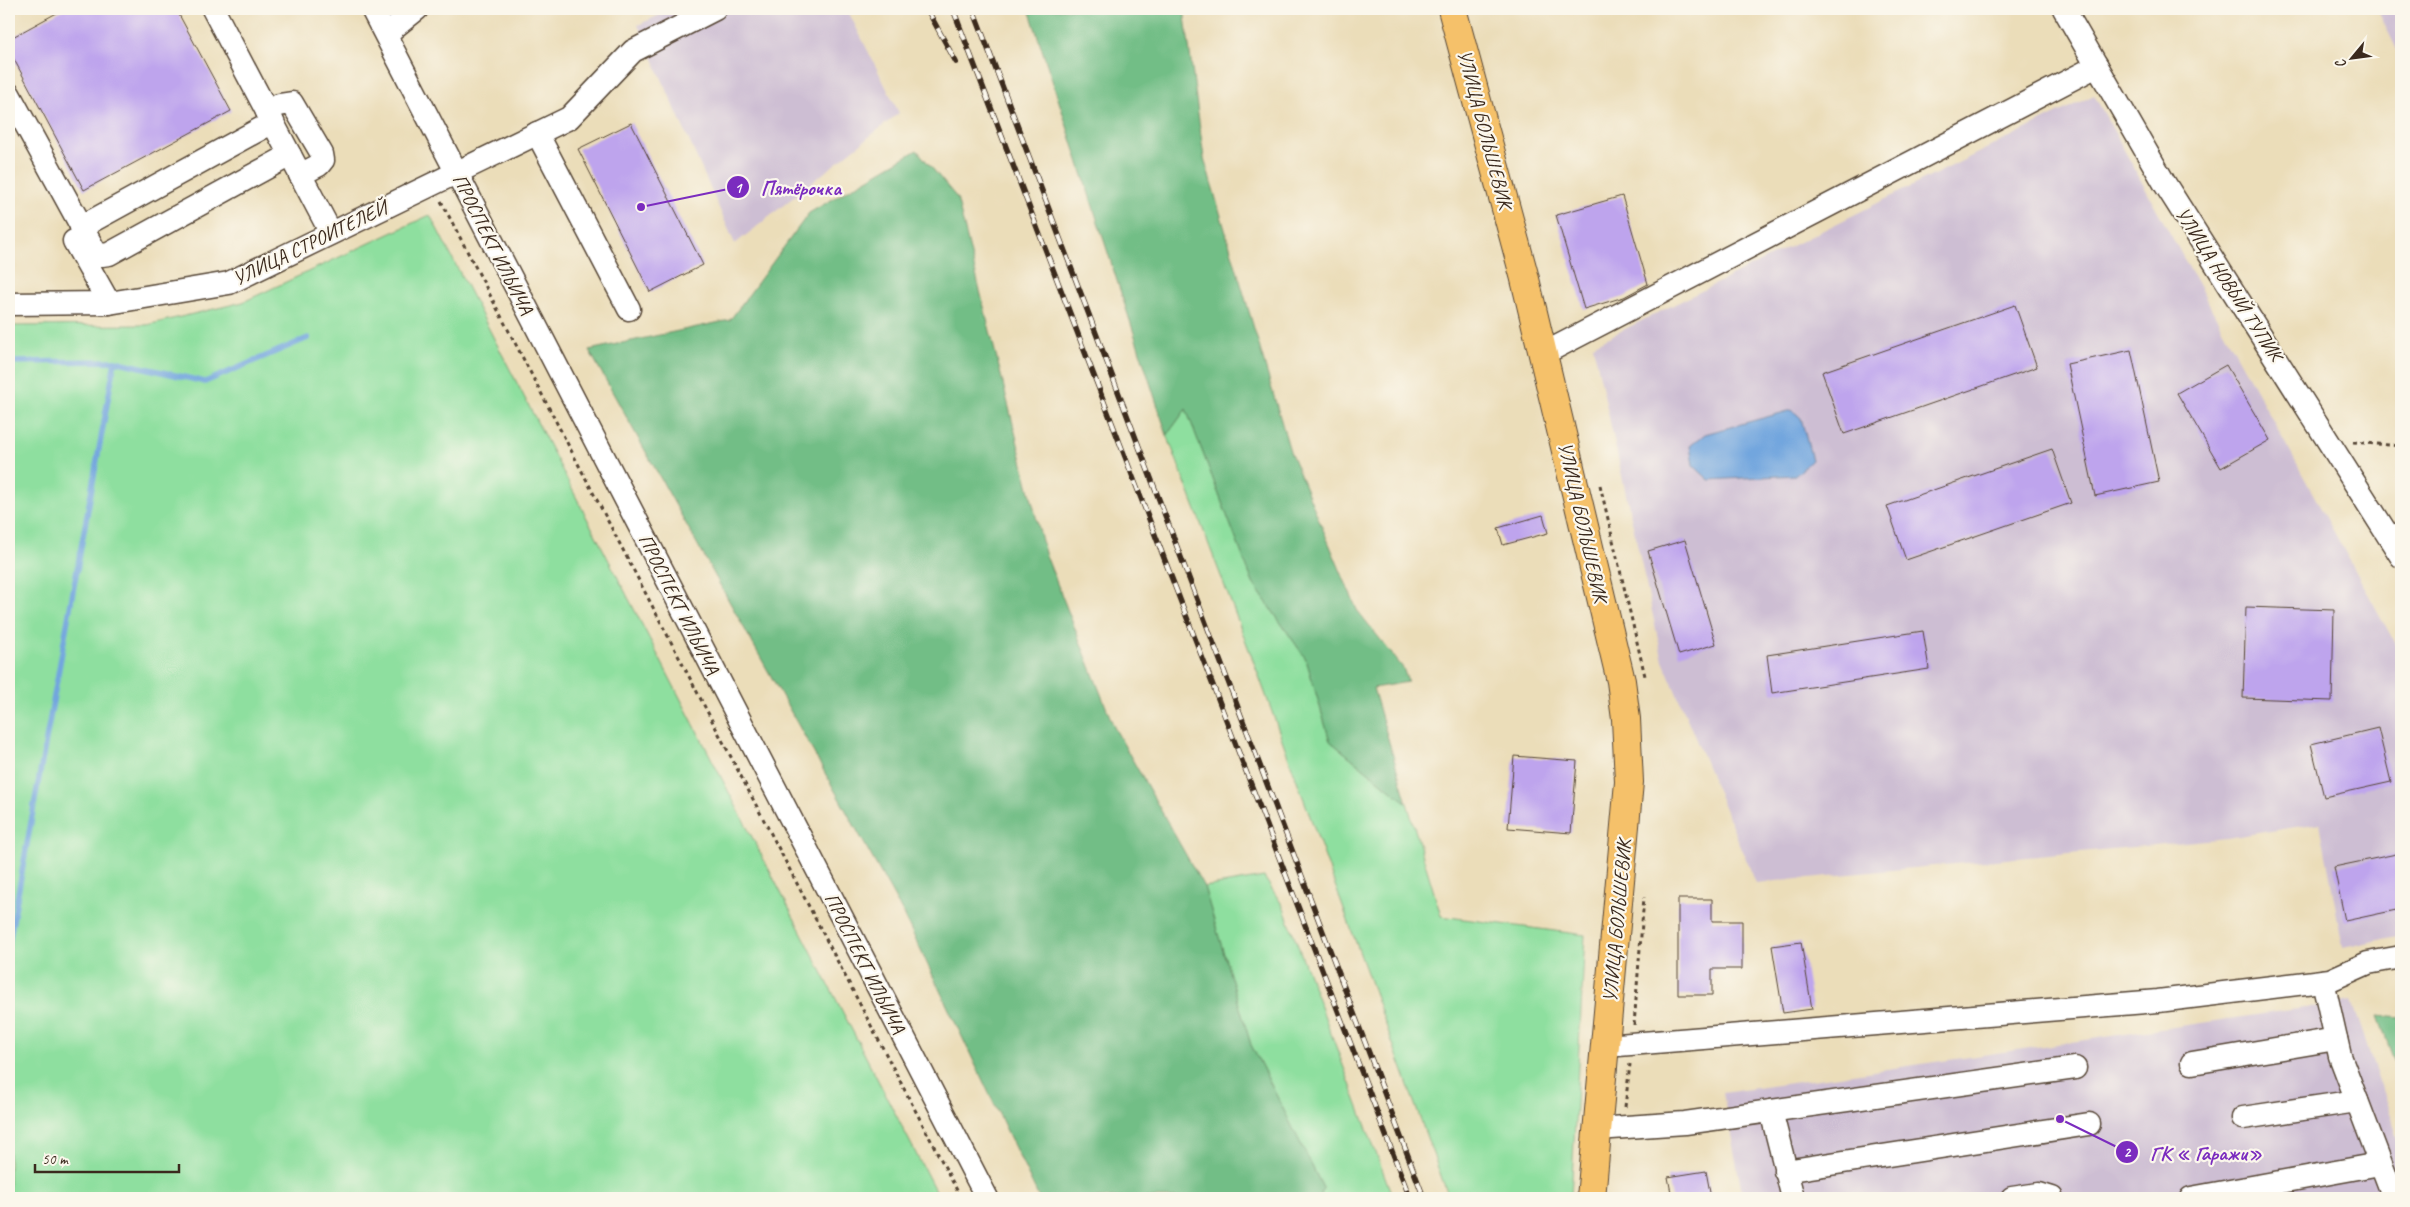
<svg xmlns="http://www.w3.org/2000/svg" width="2410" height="1207" font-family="Caveat,sans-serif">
  <rect width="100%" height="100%" fill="#fbf7ec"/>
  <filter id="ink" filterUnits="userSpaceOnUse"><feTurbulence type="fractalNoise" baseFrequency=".02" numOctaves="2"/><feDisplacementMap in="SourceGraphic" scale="10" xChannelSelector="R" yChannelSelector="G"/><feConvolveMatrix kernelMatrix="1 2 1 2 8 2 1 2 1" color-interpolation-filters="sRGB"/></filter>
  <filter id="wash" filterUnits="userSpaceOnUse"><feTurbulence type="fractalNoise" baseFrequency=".0096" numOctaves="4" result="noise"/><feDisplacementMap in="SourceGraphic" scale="20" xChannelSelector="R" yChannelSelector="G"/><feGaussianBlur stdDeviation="1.12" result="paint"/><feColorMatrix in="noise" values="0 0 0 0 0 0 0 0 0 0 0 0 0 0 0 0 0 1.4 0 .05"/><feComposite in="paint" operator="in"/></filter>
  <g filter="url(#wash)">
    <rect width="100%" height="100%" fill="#ebddb9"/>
    <g fill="#cdbed3">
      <polygon points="673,9 847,9 899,113 735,244 638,25"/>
      <polygon points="2377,9 2401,9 2401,58"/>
      <polygon points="2094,95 2401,654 2401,935 2343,948 2320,823 2227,838 1756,883 1663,661 1593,345"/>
      <polygon points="2352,1001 2401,1146 2401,1198 1743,1198 1723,1093"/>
    </g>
    <g fill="#8edf9f" stroke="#64845e">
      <polygon points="430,215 939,1198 9,1198 9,326 147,325 243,302"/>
      <polygon points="1186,409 1253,583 1306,659 1330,741 1407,803 1441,916 1585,935 1571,1198 1449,1198 1256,668 1167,435"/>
      <polygon points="1264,877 1283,906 1393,1198 1320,1198 1323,1188 1251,1045 1204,887"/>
    </g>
    <g fill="#72be86" stroke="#567452">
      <polygon points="1029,9 1184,9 1204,158 1290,451 1357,610 1403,668 1408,682 1373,688 1407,803 1330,741 1306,659 1253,583 1186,409 1167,435"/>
      <polygon points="917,150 957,198 1045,553 1114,727 1204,887 1251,1045 1323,1188 1320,1198 1039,1198 902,911 589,350 730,320 809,213"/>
      <polygon points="2378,1016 2401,1018 2401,1080"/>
    </g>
    <polygon fill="#72a6de" stroke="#56687e" points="1792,410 1801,418 1812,460 1796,475 1709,480 1693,465 1690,446 1705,434"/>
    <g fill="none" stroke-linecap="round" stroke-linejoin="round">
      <g stroke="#72a6de" stroke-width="5.5">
        <polyline points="9,362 115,361 205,382 308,338"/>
        <polyline points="9,943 115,361"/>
      </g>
    </g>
    <g id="blocks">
      <g fill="#bea4ed">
        <polygon points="64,9 176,9 231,111 84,190 9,50 9,39"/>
        <polygon points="631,123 703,265 650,292 578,149"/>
        <polygon points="1622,196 1648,284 1624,297 1584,309 1556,215"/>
        <polygon points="2015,305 2037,367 1844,434 1822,372"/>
        <polygon points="2131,350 2159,482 2095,496 2067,364"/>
        <polygon points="2226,365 2270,440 2221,468 2177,393"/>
        <polygon points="2052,449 2071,503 1906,560 1887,506"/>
        <polygon points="1543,515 1548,533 1503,545 1498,528"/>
        <polygon points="1685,540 1716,644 1679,655 1648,551"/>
        <polygon points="2246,607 2334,610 2332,701 2243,698"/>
        <polygon points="1923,631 1929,669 1772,693 1767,655"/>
        <polygon points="2378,728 2391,782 2324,797 2311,744"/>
        <polygon points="1514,756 1577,761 1571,833 1508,828"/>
        <polygon points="2401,853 2401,909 2345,921 2334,867"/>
        <polygon points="1678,899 1712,899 1712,921 1742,921 1742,969 1712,969 1712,995 1678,995"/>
        <polygon points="1801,942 1812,1009 1783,1013 1772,946"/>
        <polygon points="1706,1171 1711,1198 1672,1198 1668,1177"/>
      </g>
    </g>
  </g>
  <g filter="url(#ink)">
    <use href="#blocks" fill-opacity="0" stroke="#554535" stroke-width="1"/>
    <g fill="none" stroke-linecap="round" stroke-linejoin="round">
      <g stroke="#554535" stroke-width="25">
        <g id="minor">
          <polyline points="213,9 331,233"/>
          <polyline points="372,9 987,1198"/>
          <polyline points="2064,9 2165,184 2401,556"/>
          <polyline points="386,34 417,9"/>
          <polyline points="9,94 96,253 102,255 109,254 290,155"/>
          <polyline points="267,112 279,105 292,103 322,154 323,160 319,165 300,175"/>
          <polyline points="537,133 629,309"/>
          <polyline points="81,227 273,122"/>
          <polyline points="74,241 109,303"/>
          <polyline points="9,304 109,303 229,283 569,118 633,51 715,9"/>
          <polyline points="1543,354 2097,66"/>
          <polyline points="2323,981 2340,1056 2394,1198"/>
          <polyline points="1606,1046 2158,1001 2330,980 2368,963 2401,957"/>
          <polyline points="2192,1063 2336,1039"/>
          <polyline points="1771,1111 1793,1198"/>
          <polyline points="2243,1118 2357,1101"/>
          <polyline points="1597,1129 1685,1123 2075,1068"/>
          <polyline points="1785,1171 2089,1124"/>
          <polyline points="2012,1198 2039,1194 2052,1198"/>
          <polyline points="2191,1198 2380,1164"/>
        </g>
      </g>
      <g stroke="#554535" stroke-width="30">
        <polyline id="major" points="1452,9 1524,275 1621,681 1626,719 1629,782 1591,1198"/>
      </g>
      <g stroke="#554535" stroke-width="3" stroke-dasharray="4 4" stroke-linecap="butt">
        <polyline points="441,201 961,1198"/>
        <polyline points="2353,442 2401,446"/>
        <polyline points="1600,485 1645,676"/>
        <polyline points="1634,1025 1644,897"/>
        <polyline points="1625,1107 1630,1064"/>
      </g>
      <use href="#minor" stroke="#fff" stroke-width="22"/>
      <use href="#major" stroke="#f5c16b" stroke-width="28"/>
      <g stroke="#3b2a1e" stroke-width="5.5">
        <g id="rail">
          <polyline points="927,9 956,62"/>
          <polyline points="953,9 1410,1198"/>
          <polyline points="973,9 1424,1198"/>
        </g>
      </g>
      <use href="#rail" stroke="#fbf7ec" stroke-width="4" stroke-dasharray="11" stroke-linecap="butt"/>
    </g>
  </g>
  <g text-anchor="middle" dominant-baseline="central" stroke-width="4.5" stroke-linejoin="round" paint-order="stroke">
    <g font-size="20" fill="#3b2a1e" stroke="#fbf7ec">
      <text transform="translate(1485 129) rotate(75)">УЛИЦА БОЛЬШЕВИК</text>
      <text transform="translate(310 243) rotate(-26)">УЛИЦА СТРОИТЕЛЕЙ</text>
      <text transform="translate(493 244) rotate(63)">ПРОСПЕКТ ИЛЬИЧА</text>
      <text transform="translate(2229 284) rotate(57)">УЛИЦА НОВЫЙ ТУПИК</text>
      <text transform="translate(1583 522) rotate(77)">УЛИЦА БОЛЬШЕВИК</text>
      <text transform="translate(679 604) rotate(63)">ПРОСПЕКТ ИЛЬИЧА</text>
      <text transform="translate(1617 921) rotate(-85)">УЛИЦА БОЛЬШЕВИК</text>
      <text transform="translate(865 963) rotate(63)">ПРОСПЕКТ ИЛЬИЧА</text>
    </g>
  </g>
  <path fill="none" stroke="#7b2cbf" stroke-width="2" d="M641 207L738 187M2060 1119L2127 1152"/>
  <g fill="#7b2cbf" stroke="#fbf7ec" stroke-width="2">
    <circle cx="641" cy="207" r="5"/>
    <circle cx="2060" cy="1119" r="5"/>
    <circle cx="738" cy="187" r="12"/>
    <circle cx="2127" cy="1152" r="12"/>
  </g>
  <g font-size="15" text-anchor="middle" font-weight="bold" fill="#fff">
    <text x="738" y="193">1</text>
    <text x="2127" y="1157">2</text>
  </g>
  <g font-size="21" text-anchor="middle" font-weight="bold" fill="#7b2cbf" stroke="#fbf7ec" stroke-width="4.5" stroke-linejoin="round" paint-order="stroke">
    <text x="801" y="195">Пятёрочка</text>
    <text x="2206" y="1160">ГК « Гаражи»</text>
  </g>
  <rect width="2410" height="1207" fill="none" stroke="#fbf7ec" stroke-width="30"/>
  <g transform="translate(2352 58) rotate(241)" stroke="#fbf7ec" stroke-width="4" paint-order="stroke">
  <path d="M0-4L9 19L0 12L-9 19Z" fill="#3b2a1e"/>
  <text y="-8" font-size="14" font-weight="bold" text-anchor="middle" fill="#3b2a1e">С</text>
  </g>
  <path d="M35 1164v8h144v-8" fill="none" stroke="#3b2a1e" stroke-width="2.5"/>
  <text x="42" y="1164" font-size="15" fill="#3b2a1e" stroke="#fbf7ec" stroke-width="4" paint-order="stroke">50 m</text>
</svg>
